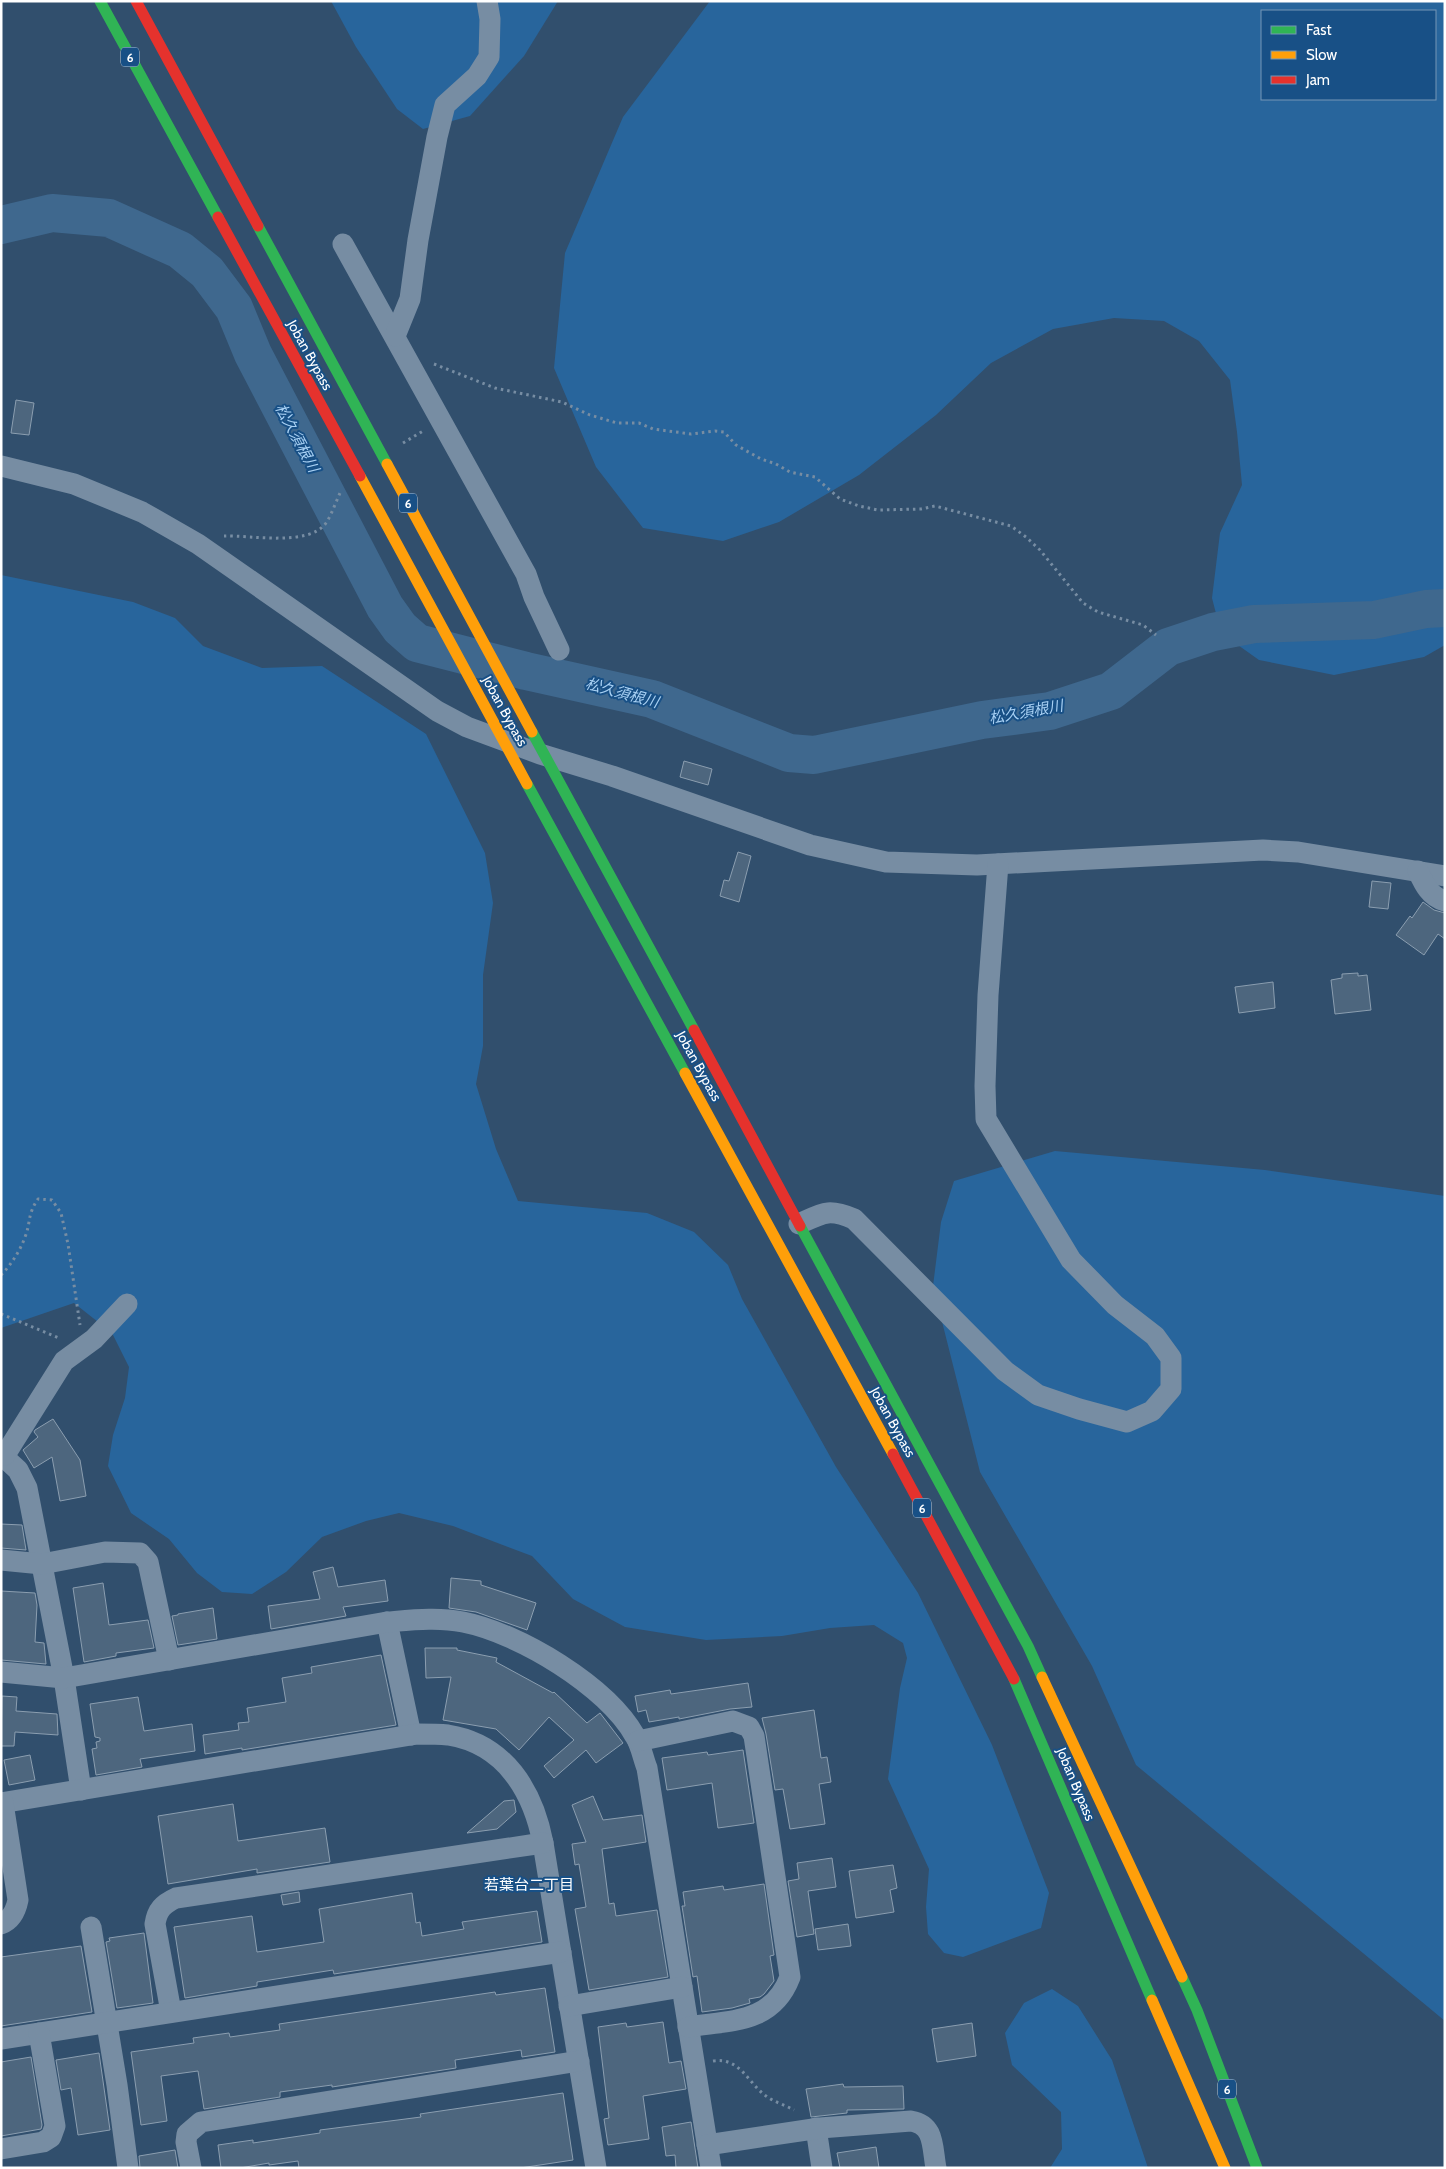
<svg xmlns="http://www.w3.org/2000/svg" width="1446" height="2169" font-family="Cabin,'Noto Sans JP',sans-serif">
  <rect width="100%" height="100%" fill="#314f6d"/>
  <g fill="#28659c" fill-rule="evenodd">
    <polygon points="331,1 558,1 524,56 470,116 423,129 397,109 356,47"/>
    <path d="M710 1H1445V645L1424 657 1334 675 1259 660 1221 633 1212 598 1220 533 1242 485 1237 432 1230 380 1199 341 1164 321 1114 318 1053 329 991 363 936 415 859 475 779 522 723 541 643 528 596 467 554 368 565 253 623 117ZM1262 11H1435V99H1262Z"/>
    <polygon points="1,575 133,602 175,618 203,646 262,668 322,666 426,734 485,853 493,903 483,975 483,1046 476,1084 496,1149 518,1201 647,1213 694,1232 728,1265 742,1299 836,1467 918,1593 992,1745 1049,1893 1041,1928 963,1957 944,1953 928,1934 926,1907 929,1869 888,1779 900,1688 907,1658 903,1643 874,1625 830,1628 782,1636 706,1640 625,1627 573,1599 532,1556 453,1526 399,1513 366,1521 322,1537 286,1572 252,1594 222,1592 197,1573 169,1539 131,1513 108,1466 113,1435 125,1398 129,1367 112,1333 74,1303 1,1328"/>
    <polygon points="1055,1151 1265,1170 1445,1196 1445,2021 1136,1765 1092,1666 980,1472 933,1286 941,1222 954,1181"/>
    <polygon points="1052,1989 1078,2006 1112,2060 1148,2168 1050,2168 1062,2149 1061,2112 1012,2065 1005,2033 1024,2003"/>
  </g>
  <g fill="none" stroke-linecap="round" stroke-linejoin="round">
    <polyline stroke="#3f688e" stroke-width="38" points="1,225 52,213 109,218 180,250 207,272 234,308 253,354 385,607 400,628 417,643 526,671 652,699 789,753 814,755 982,720 1050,711 1111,691 1168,647 1213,632 1254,624 1374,620 1426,609 1445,608"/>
  </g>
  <g fill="#4d667e" stroke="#8b9eb0">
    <polygon points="16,400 34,403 29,435 11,433"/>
    <polygon points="684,761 712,769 708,785 680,777"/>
    <polygon points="738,852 751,856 739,902 720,896 724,880 729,881"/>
    <polygon points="1372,881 1391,883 1388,909 1369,907"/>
    <polygon points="1423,902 1434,910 1445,913 1445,939 1438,934 1424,955 1396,935 1410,916 1412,918"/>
    <polygon points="1358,973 1358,976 1367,975 1371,1010 1335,1014 1331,980 1342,978 1342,974"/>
    <polygon points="1273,982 1275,1008 1239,1013 1235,987"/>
    <polygon points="53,1419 80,1460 86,1496 60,1501 52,1457 34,1468 23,1450 38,1437 34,1432 35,1430"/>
    <polygon points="1,1524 22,1525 26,1550 1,1548"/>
    <polygon points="333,1567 338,1587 385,1580 388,1601 343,1607 346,1616 271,1629 268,1606 320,1599 313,1572"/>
    <polygon points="451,1578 481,1581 481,1585 536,1603 527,1630 476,1612 449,1608"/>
    <polygon points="103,1583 109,1625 148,1620 154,1648 116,1653 116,1656 84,1662 73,1588"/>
    <polygon points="1,1591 35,1593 37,1605 35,1642 44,1643 46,1664 1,1660"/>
    <polygon points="213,1608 217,1639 178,1645 172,1616 178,1615 178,1614"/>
    <polygon points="425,1648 457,1648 457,1650 497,1658 496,1662 553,1693 554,1692 587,1723 600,1713 623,1743 596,1763 586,1750 554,1778 544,1766 574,1740 549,1717 519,1750 496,1729 443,1720 451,1677 426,1678"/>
    <polygon points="381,1655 396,1725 248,1749 242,1750 242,1748 205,1754 203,1735 239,1730 238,1723 249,1722 247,1708 286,1702 282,1678 312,1673 311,1667"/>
    <polygon points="748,1683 752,1707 730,1709 679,1719 679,1717 649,1722 646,1710 638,1712 635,1696 670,1690 671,1694"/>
    <polygon points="2,1696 17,1697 16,1711 57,1714 58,1735 15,1732 14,1746 1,1746"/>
    <polygon points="138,1697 144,1731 192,1724 195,1751 140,1759 142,1767 96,1775 92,1749 97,1748 96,1742 100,1741 100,1738 95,1737 90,1704"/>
    <polygon points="814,1710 821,1758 827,1757 831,1782 819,1784 825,1824 790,1829 783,1789 775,1790 766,1734 762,1718"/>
    <polygon points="743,1750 754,1823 718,1828 712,1783 667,1790 662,1758 707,1752 708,1755"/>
    <polygon points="30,1755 35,1780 9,1785 4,1760"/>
    <polygon points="593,1796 603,1820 642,1815 646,1842 602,1849 609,1904 614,1903 616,1916 657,1910 668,1977 589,1990 575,1909 586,1907 579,1864 575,1865 572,1844 586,1842 572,1805"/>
    <polygon points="514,1800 516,1812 497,1829 467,1833 504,1801"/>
    <polygon points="233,1804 238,1841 325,1828 330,1862 257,1873 257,1869 168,1884 158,1816"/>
    <polygon points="832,1858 836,1887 808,1891 814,1934 797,1937 788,1881 799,1879 797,1863"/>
    <polygon points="893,1865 897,1888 890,1890 894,1912 856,1918 849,1871"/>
    <polygon points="764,1884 774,1955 770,1956 774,1981 764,1994 760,1997 749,1999 750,2003 732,2008 702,2012 697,1976 693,1977 682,1906 685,1906 683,1892 723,1886 724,1890"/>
    <polygon points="299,1892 300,1902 283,1905 281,1895"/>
    <polygon points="412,1893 416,1923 420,1922 422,1936 464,1929 462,1922 537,1911 542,1942 334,1974 333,1970 257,1982 257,1986 185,1998 174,1927 252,1916 257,1952 324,1942 319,1909"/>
    <polygon points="848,1924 851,1946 818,1950 815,1929"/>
    <polygon points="144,1933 153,2003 117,2008 106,1942 110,1941 109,1938"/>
    <polygon points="81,1946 92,2012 1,2026 1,1957"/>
    <polygon points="545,1988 555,2052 522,2057 521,2050 455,2060 456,2068 332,2087 332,2085 280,2092 280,2097 204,2109 198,2071 161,2076 167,2121 141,2125 131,2052 194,2043 193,2038 229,2033 230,2037 280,2030 279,2024 495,1992 496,1995"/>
    <polygon points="663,2022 669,2063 681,2061 686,2089 643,2096 649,2139 608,2145 604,2119 609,2118 598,2027 626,2023 627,2027"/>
    <polygon points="972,2023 976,2056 937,2062 932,2029"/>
    <polygon points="99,2053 110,2130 78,2135 71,2088 61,2090 56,2060"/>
    <polygon points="31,2057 42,2125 41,2129 1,2136 1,2062"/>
    <polygon points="843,2084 844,2087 903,2086 904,2109 847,2110 847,2113 811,2117 806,2089"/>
    <polygon points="563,2093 573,2160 520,2168 299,2168 298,2161 269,2165 269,2163 240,2168 221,2168 218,2145 253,2140 253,2143 320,2133 320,2130 421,2117 420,2114"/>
    <polygon points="691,2122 698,2168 676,2168 675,2155 666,2156 662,2127"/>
    <polygon points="876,2147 879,2168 840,2168 837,2153"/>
    <polygon points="175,2150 178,2168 140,2168 139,2156"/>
  </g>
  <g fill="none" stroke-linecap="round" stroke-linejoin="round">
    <g stroke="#778da3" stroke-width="3" stroke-dasharray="2.5 4" stroke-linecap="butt">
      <polyline points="434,364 495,388 562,402 590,415 617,423 639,423 653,429 691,434 715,431 724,432 736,445 761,459 776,464 790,472 815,477 840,499 859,506 878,510 921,509 935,506 1011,526 1026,537 1040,550 1083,603 1098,612 1143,625 1156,635"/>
      <polyline points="403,443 423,431"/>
      <path d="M224 536C250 535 309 547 326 523 332 514 336 501 341 491"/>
      <path d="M1 1275C11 1265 20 1251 25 1237 31 1222 27 1215 38 1199L52 1200 61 1213 68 1244 80 1325"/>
      <polyline points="1,1314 59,1338"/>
      <path d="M713 2061C740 2057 748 2083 766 2096 774 2102 785 2105 794 2110"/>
    </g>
    <g stroke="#778da3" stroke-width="21">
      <polyline points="343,244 526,574 534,597 559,650"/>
      <polyline points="395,336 410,299 418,240 437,137 445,105 477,76 489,57 490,19 487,1"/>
      <polyline points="1,466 74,484 142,512 198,544 437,711 467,727 540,754 612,776 810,845 886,862 977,865 1263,850 1298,852 1445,876"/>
      <path d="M1418 871C1424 884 1430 897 1445 901"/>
      <path d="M799 1224C823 1213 828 1208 854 1219L1005 1371 1038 1395 1079 1409 1127 1422 1152 1411 1171 1389V1358L1155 1336 1115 1305 1071 1260 986 1119 985 1086 988 995 998 864"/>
      <polyline points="1,1454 5,1455 6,1459 18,1470 27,1488 64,1678 81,1790"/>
      <polyline points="5,1455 64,1361 94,1339 127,1304"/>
      <polyline points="1,1560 42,1564 105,1552 140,1553 148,1562 169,1660"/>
      <polyline points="387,1622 411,1735"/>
      <path d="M1 1672 64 1678 387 1622C412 1620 438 1617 463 1622 519 1633 607 1686 635 1736 641 1745 643 1758 647 1768L711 2168"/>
      <path d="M638 1741 733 1721 749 1727 754 1736 790 1977C772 2024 731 2020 688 2027"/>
      <path d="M1 1803 417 1734C428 1734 438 1734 448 1735 505 1744 533 1791 543 1843L596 2168"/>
      <path d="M1 1924C12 1920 16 1910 18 1900L3 1803"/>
      <polyline points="91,1927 117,2085 128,2168"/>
      <polyline points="569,2006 682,1987"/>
      <path d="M171 2012 155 1924C157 1910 163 1904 176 1898L543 1843"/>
      <polyline points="1,2039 561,1952"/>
      <polyline points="816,2128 822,2168"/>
      <path d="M707 2145 820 2128 911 2121C935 2125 932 2147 936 2168"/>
      <polyline points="1,2149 43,2142 51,2137 55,2126 39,2033"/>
      <polyline points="191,2168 186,2142 187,2134 201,2122 579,2061"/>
    </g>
    <g stroke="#30b455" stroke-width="11">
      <polyline points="100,1 218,217"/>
      <polyline points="258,226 387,464"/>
      <polyline points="532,732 694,1030"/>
      <polyline points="527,784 685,1073"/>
      <polyline points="800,1226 1028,1646 1042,1677"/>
      <polyline points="1014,1679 1152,2000"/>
      <polyline points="1182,1977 1197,2010 1257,2168"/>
    </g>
    <g stroke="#ff9f0a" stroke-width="11">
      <polyline points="387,464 532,732"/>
      <polyline points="360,476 527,784"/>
      <polyline points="685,1073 893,1454"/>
      <polyline points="1042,1677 1182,1977"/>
      <polyline points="1152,2000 1225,2168"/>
    </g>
    <g stroke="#e5322d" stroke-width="11">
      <polyline points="136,1 258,226"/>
      <polyline points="218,217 360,476"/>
      <polyline points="694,1030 800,1226"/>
      <polyline points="893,1454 1014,1679"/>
    </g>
  </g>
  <g text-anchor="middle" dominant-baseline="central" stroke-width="4" stroke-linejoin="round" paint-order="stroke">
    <g fill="#185086" stroke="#bacadb" stroke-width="1">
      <rect x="121" y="47.5" width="18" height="19" rx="4"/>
      <rect x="399" y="493.5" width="18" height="19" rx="4"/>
      <rect x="913" y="1498.5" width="18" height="19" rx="4"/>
      <rect x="1218" y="2079.5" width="18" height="19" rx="4"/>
    </g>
    <g font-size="12" font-weight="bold" fill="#fff">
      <text x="130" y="57">6</text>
      <text x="408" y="503">6</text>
      <text x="922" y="1508">6</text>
      <text x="1227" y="2089">6</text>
    </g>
    <g font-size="14" fill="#fff" stroke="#185086">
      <text transform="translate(310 355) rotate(61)">Joban Bypass</text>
      <text transform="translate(505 711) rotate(61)">Joban Bypass</text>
      <text transform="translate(699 1066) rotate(61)">Joban Bypass</text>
      <text transform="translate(893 1422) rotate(61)">Joban Bypass</text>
      <text transform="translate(1076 1784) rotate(67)">Joban Bypass</text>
    </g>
    <g font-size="15" font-style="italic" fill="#a9d1f4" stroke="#185086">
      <text transform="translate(297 438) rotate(62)">松久須根川</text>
      <text transform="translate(622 693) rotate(15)">松久須根川</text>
      <text transform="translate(1026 712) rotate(-10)">松久須根川</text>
    </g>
    <g font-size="15" fill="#fff" stroke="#185086">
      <text x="529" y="1885">若葉台二丁目</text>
    </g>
  </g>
  <rect width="1446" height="2169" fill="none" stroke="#ffffff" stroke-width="5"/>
  <rect x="1261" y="10" width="175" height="90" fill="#185086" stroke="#7496b6"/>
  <rect x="1271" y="26" width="25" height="8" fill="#30b455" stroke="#7496b6"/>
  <text x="1306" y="35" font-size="15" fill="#ffffff">Fast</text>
  <rect x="1271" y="51" width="25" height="8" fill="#ff9f0a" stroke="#7496b6"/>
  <text x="1306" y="60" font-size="15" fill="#ffffff">Slow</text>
  <rect x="1271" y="76" width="25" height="8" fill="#e5322d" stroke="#7496b6"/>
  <text x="1306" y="85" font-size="15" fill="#ffffff">Jam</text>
</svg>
